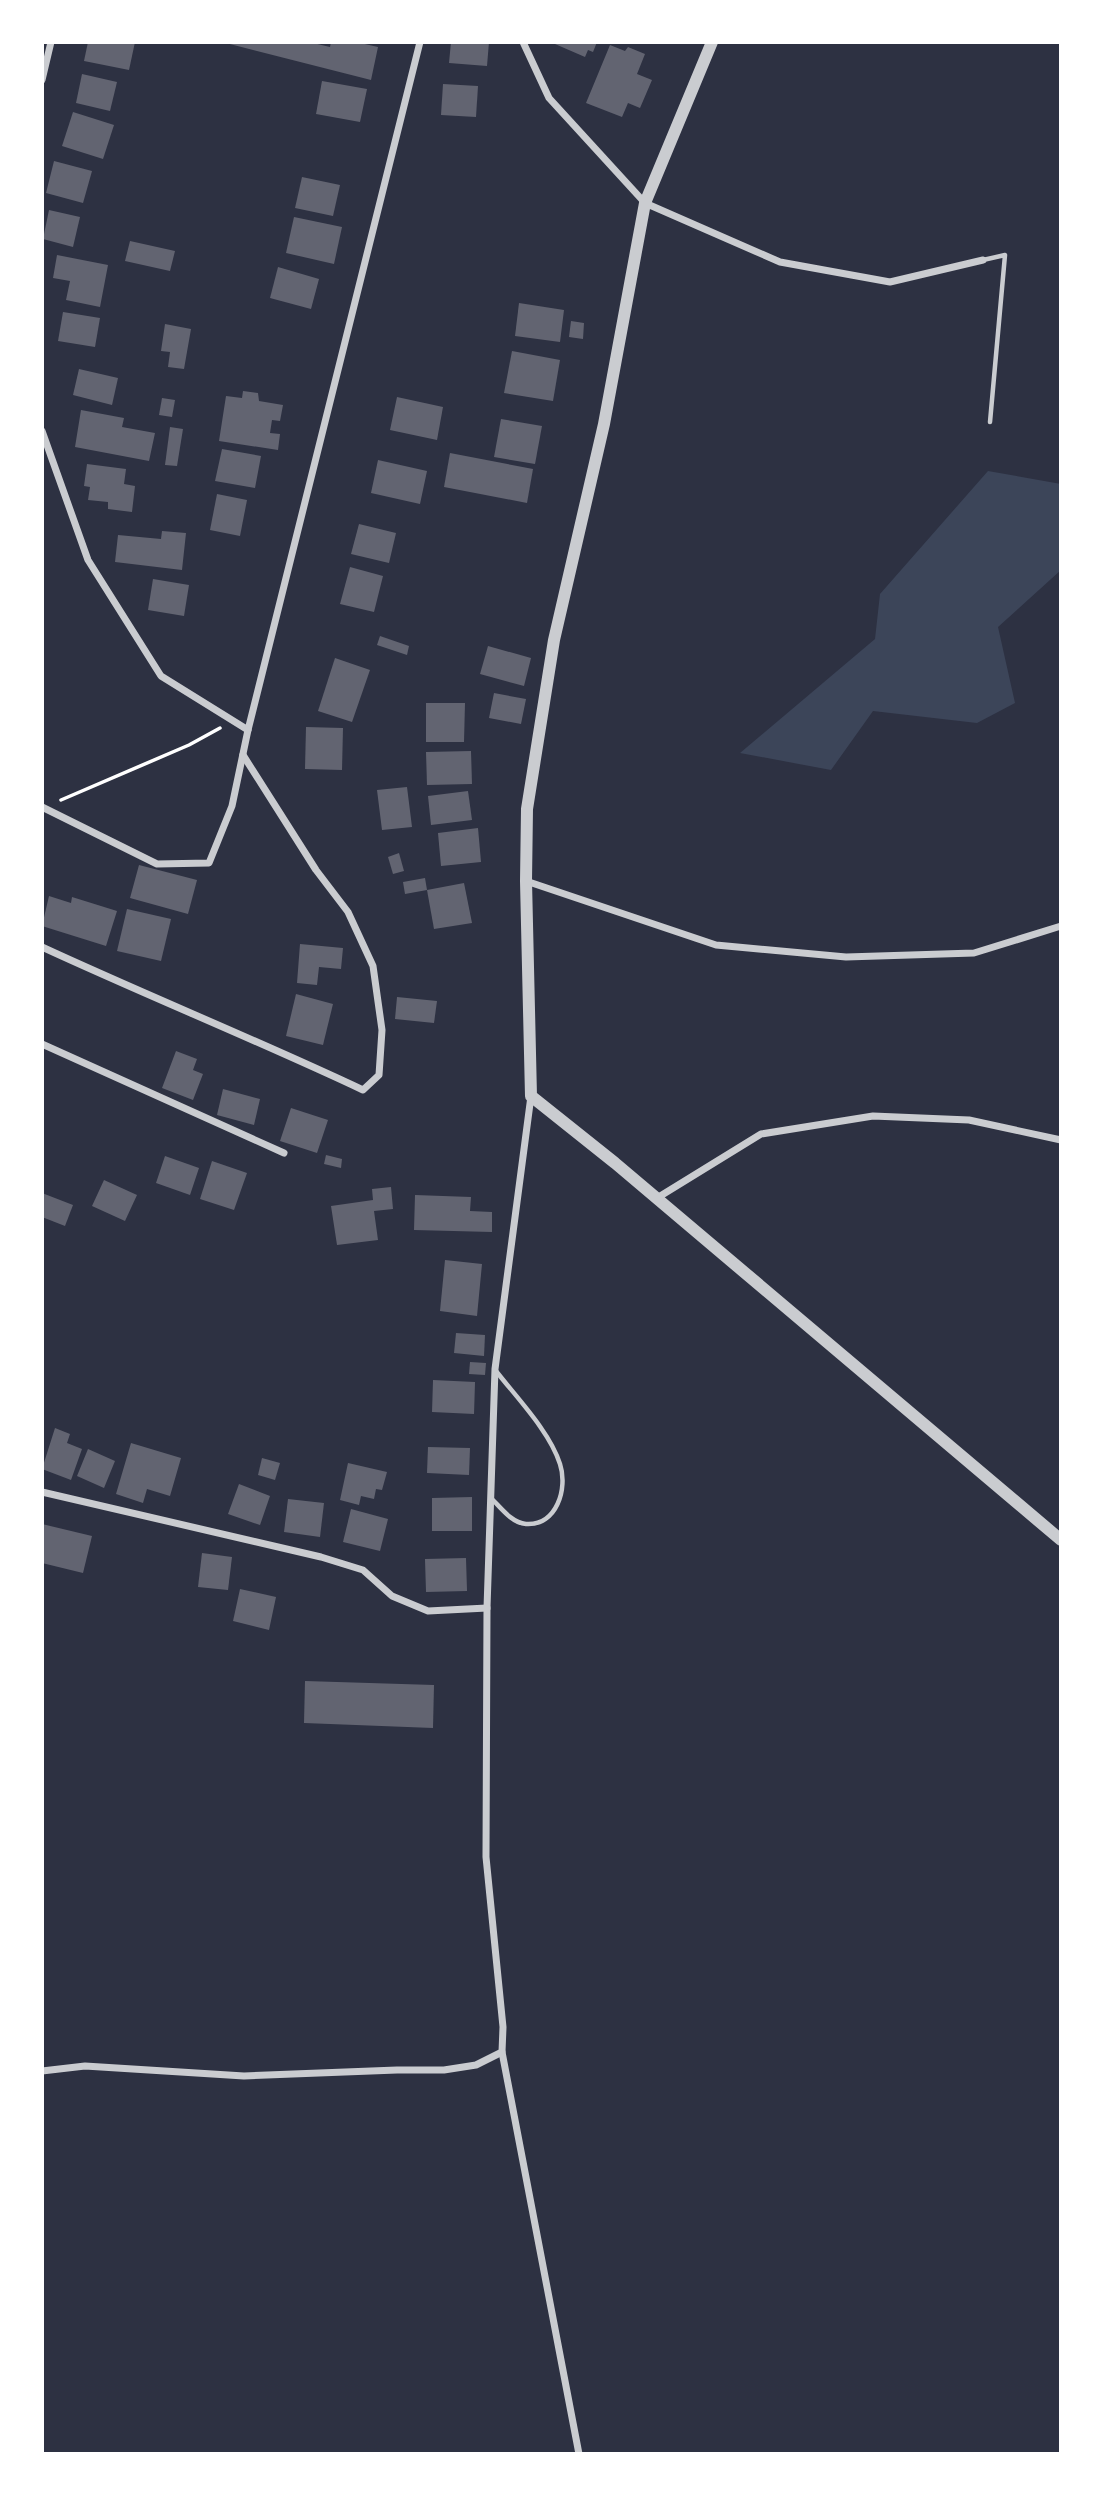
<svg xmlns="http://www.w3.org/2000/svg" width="1103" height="2496" font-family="'Alegreya Sans',sans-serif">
  <rect width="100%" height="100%" fill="#2d3142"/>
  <polygon fill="#3c4559" points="988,471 1061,484 1061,570 998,627 1015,703 977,723 873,711 831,770 740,753 875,639 880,594"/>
  <g fill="#626471">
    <polygon points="88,42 135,42 129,70 84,61"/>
    <polygon points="222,42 309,42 330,47 331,42 356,42 378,47 371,80"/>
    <polygon points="451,42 489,42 487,66 449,63"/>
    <polygon points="556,42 597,42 593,52 588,50 585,57 555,44"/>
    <polygon points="610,45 625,51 628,47 645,54 637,74 652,80 640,108 628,103 622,117 586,103"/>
    <polygon points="82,74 117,82 110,111 76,103"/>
    <polygon points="322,81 367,89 360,122 316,114"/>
    <polygon points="443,84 478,86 476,117 441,115"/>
    <polygon points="73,112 114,125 103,159 62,146"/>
    <polygon points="54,161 92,171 83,203 46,193"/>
    <polygon points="302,177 340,185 333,216 295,208"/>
    <polygon points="49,210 80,217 73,247 43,239"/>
    <polygon points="294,217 342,227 334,264 286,253"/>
    <polygon points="130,241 175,251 170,271 125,261"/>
    <polygon points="57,255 108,265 100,307 66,300 70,281 53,278"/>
    <polygon points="278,267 319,279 311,309 270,298"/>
    <polygon points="519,303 564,310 560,342 515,336"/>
    <polygon points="63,312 100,318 95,347 58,341"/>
    <polygon points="571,321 584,323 583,339 569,337"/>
    <polygon points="165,324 191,329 184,369 168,367 170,352 161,351"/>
    <polygon points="512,351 560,360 553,401 504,393"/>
    <polygon points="79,369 118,378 112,405 73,395"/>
    <polygon points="243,391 258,393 259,401 283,405 280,421 272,420 270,433 280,434 278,450 219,441 226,396 242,398"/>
    <polygon points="397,397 443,407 437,440 390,430"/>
    <polygon points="162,398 175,400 172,417 159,415"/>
    <polygon points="81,410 124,418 122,427 155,433 149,461 75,447"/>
    <polygon points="501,419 542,426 535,464 494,457"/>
    <polygon points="170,427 183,429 177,466 165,465"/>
    <polygon points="222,449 261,456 255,488 215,481"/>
    <polygon points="450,453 533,469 527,503 444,487"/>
    <polygon points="378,460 427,471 420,504 371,493"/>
    <polygon points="87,464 126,469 124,484 135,486 132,512 108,509 108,502 88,500 90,487 84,486"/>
    <polygon points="217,494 247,500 240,536 210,530"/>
    <polygon points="359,524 396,533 389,563 351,554"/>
    <polygon points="162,531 186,533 182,570 115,562 118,535 161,539"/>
    <polygon points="350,567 383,576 374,612 340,604"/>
    <polygon points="153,579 189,585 184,616 148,610"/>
    <polygon points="380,636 409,646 407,655 377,645"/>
    <polygon points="488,646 531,658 524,686 480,674"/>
    <polygon points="335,658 370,670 352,722 318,711"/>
    <polygon points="494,693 526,699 521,724 489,718"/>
    <polygon points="426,703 465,703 464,742 426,742"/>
    <polygon points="306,727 343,728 342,770 305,769"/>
    <polygon points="471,751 472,784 427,785 426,752"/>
    <polygon points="407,787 412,827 382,830 377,790"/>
    <polygon points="468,791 472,820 431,825 428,796"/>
    <polygon points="478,828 481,862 441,866 438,833"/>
    <polygon points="399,853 404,871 393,874 388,857"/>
    <polygon points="139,865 197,880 188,914 130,898"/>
    <polygon points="425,878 427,890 405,894 403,882"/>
    <polygon points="464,883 472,923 434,929 427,890"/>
    <polygon points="49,896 71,903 72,897 117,911 106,946 42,926"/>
    <polygon points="127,909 171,919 161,961 117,951"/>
    <polygon points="300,944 343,948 341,969 319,967 317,985 297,983"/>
    <polygon points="296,994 333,1004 323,1045 286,1036"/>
    <polygon points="397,997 437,1001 434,1023 395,1019"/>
    <polygon points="176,1051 197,1059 193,1070 203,1074 193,1100 162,1088"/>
    <polygon points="223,1089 260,1099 254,1125 217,1115"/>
    <polygon points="291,1108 328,1120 317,1153 280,1141"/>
    <polygon points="326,1155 342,1159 341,1168 324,1164"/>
    <polygon points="165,1156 199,1168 190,1195 156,1183"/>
    <polygon points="212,1161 247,1173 234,1210 200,1199"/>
    <polygon points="104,1180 137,1195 125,1221 92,1206"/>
    <polygon points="391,1187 393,1209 374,1211 378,1240 337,1245 331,1206 373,1200 372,1189"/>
    <polygon points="42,1193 73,1205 65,1226 42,1217"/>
    <polygon points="415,1195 471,1197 470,1211 492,1212 492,1232 414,1230"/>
    <polygon points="445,1260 482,1264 477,1316 440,1311"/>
    <polygon points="456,1333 485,1335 484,1356 454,1353"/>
    <polygon points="470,1362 486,1363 485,1375 469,1374"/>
    <polygon points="433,1380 475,1382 474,1414 432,1412"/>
    <polygon points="55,1428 70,1434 67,1443 82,1449 71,1480 42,1469"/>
    <polygon points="131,1443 181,1458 170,1496 147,1489 143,1503 116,1494"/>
    <polygon points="428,1447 470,1448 469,1475 427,1473"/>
    <polygon points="88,1449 115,1461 104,1488 77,1476"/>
    <polygon points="262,1458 280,1463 275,1480 258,1475"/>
    <polygon points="348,1463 387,1472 382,1490 376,1489 374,1499 361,1496 359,1505 340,1500"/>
    <polygon points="239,1484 270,1496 260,1525 228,1514"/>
    <polygon points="472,1497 472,1531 432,1531 432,1498"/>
    <polygon points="288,1499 324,1503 320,1537 284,1532"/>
    <polygon points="351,1509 388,1519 380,1551 343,1542"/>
    <polygon points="42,1524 92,1536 83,1573 42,1563"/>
    <polygon points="202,1553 232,1557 228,1590 198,1587"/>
    <polygon points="466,1558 467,1591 426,1592 425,1559"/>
    <polygon points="240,1589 276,1597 269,1630 233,1621"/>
    <polygon points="305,1681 434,1685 433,1728 304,1723"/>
  </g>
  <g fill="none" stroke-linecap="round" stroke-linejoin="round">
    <polyline stroke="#fff" stroke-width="3.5" points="61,800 189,745 220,728"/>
    <g stroke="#caccd0" stroke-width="4.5">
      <polyline points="983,260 1005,255 990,422"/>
      <path d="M492 1499C501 1508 512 1523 526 1524 557 1526 568 1488 560 1464 550 1432 517 1398 496 1371"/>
    </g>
    <g stroke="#caccd0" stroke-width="7">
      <polyline points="523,42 549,98 645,203 780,262 890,282 983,260"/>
      <polyline points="42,80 51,42"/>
      <polyline points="42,431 88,560 161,676 248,730"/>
      <polyline points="42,807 157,864 209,863 232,806 248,730 420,42"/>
      <polyline points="526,881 716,945 846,957 974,953 1061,926"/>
      <path d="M42 947C148 996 257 1040 363 1090L379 1075 382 1030 373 966 348 912 316 870 243 755"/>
      <polyline points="42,1044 284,1153"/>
      <polyline points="657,1198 761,1134 873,1116 969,1120 1061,1140"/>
      <polyline points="42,1492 321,1557 363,1570 392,1596 428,1611 487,1608"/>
      <polyline points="502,2052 579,2454"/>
      <polyline points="42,2071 85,2066 244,2076 397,2070 444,2070 476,2065 502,2052 503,2027 486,1857 487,1608 495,1369 531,1096"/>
    </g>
    <polyline stroke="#caccd0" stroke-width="12" points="712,42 645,203 604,424 554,640 527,809 526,881 531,1096 615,1163 1061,1540"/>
  </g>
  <rect width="1103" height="2496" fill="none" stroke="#ffffff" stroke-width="88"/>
</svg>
